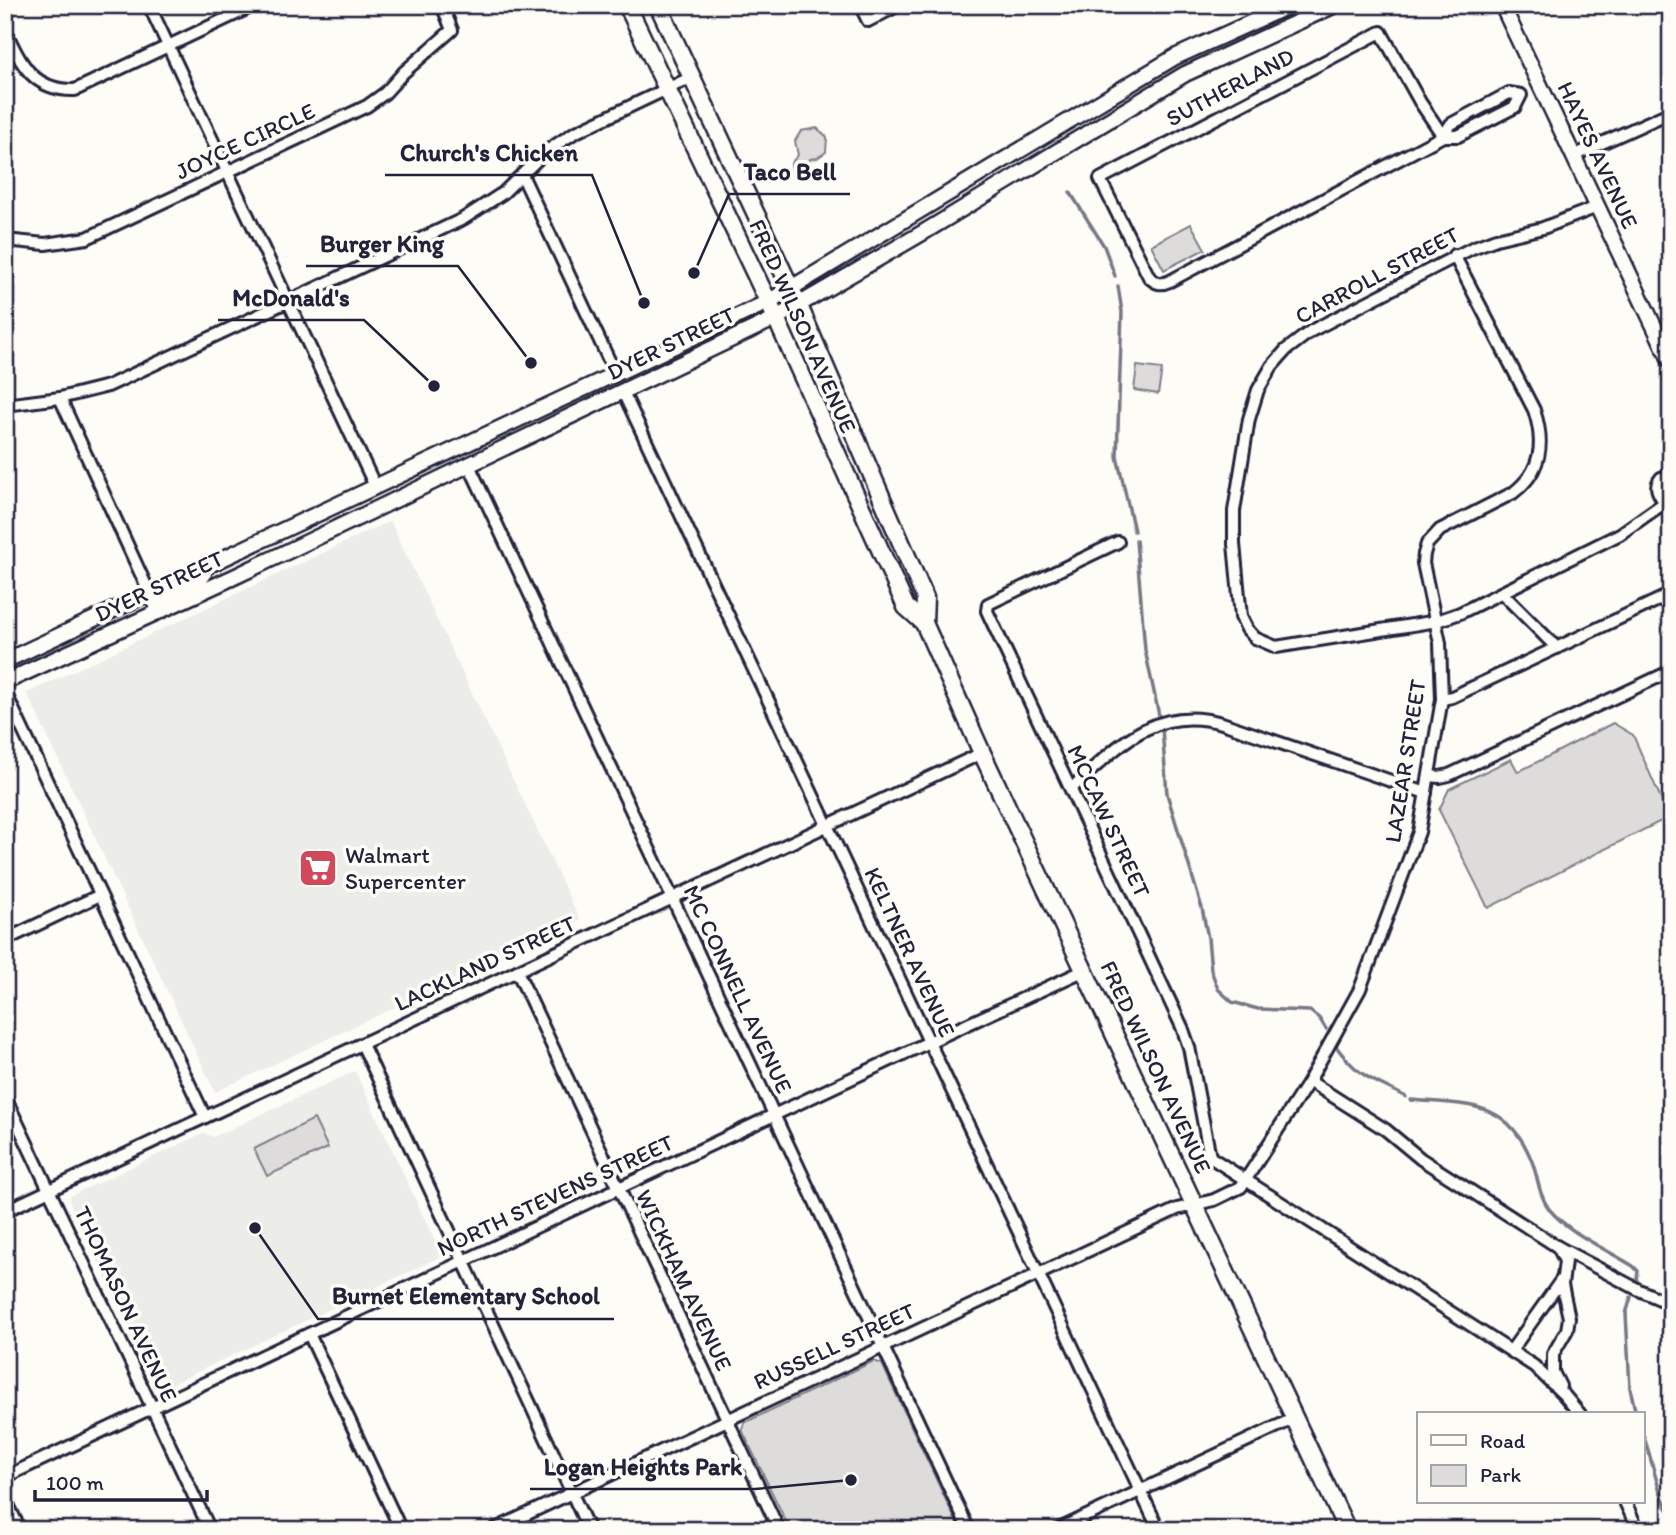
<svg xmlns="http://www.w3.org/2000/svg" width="1676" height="1535" font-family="Itim,sans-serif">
  <rect width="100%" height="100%" fill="#fdfcf7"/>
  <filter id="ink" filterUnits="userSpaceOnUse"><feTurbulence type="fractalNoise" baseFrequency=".0143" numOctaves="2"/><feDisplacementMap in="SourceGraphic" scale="14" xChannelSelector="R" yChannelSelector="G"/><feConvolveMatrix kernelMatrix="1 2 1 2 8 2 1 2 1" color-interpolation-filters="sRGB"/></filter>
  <g filter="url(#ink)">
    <g fill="#ecece9">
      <polygon points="390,521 580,920 215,1092 27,693"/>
      <polygon points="355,1071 442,1256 159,1390 69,1200 70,1196 204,1133 213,1137"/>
    </g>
    <g fill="#dddcdb" stroke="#807f8b" stroke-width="2">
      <polygon points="817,128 827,137 826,152 817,158 810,159 807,172 796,175 792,169 791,163 798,155 795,141 801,131"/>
      <polygon points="1191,224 1205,249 1164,270 1151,245"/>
      <polygon points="1137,366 1162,369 1158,394 1134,390"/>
      <polygon points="1613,723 1633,735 1669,817 1488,908 1439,810 1449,789 1511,759 1518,772"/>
      <polygon points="314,1119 328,1148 267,1176 254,1149"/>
      <polygon points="874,1361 882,1364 960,1530 790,1530 742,1430 744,1423"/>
    </g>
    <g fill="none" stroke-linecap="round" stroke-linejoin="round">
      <g stroke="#787885" stroke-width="3.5">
        <polyline points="1070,192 1104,246 1115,276"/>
        <polyline points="1118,286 1122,312 1117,456 1134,531"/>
        <polyline points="1136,540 1145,650 1160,720"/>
        <polyline points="1162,728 1167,794 1202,908 1208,938 1211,970 1218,989 1232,1002 1258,1009 1310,1011 1320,1019 1326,1029"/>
        <path d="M1335 1045C1359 1078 1372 1079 1406 1097"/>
        <path d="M1411 1100C1466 1105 1507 1099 1531 1159 1538 1175 1538 1194 1549 1209 1570 1234 1606 1249 1633 1266L1638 1271 1637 1280"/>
        <polyline points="1631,1297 1626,1314 1630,1388 1636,1414"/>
        <path d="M1643 1435C1653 1461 1656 1490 1671 1514"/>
      </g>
      <g stroke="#22223b" stroke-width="16">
        <g id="street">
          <polyline points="149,5 375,486"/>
          <polyline points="860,5 868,21 899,5"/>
          <polyline points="1667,5 1671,15"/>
          <path d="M5 30C21 64 33 91 75 90L255 5"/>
          <path d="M1381 32 1420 102 1443 136 1170 281C1161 285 1156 284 1149 277L1100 179Z"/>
          <polygon points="1509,93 1521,95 1515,107 1458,136 1443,136 1451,124"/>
          <polyline points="1573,156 1671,112"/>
          <polyline points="522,175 615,373"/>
          <polyline points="1597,207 1543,228 1496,239 1472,248 1311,331 1286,350 1272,366 1258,390 1249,419 1234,511 1234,544 1241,617 1247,629 1255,638 1276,647 1437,621 1460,613 1620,534 1671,498"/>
          <polyline points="5,240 45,244 87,238 367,106 385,93 404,72 452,30 442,5"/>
          <polyline points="623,392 1159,1530"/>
          <polyline points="60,398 149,592"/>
          <polyline points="5,405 60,398 108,386 463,219 503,193 545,152 574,133 692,77"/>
          <polyline points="469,465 969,1530"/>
          <path d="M1665 503C1659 494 1653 487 1661 478L1671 475"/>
          <polyline points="1118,542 988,604 987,611 1182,1027 1189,1047 1210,1157 1534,1366 1564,1395 1580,1414"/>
          <polyline points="1502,593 1557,648"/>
          <polyline points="5,692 205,1117"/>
          <polyline points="1442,699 1452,697 1671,594"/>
          <polyline points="1429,776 1440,777 1449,775 1671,671"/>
          <path d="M1072 788C1117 747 1154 704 1222 723L1426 793"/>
          <polyline points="5,940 100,895"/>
          <polyline points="517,971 779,1530"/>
          <polyline points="362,1044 589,1530"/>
          <polyline points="1309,1081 1386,1130 1421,1159 1558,1247 1639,1290 1671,1304"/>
          <polyline points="5,1097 210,1530"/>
          <polyline points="5,1211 982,753"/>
          <polyline points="1558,1247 1565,1261 1562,1285 1569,1318 1567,1330 1553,1354 1553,1372 1560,1386"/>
          <polyline points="309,1334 401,1530"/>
          <polyline points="1511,1351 1562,1279"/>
          <polyline points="5,1477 929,1042 1085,970"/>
          <polyline points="5,1498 20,1530"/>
          <polyline points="1625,1502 1638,1530"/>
          <path d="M493 1530 1177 1209 1214 1200 1241 1187 1309 1081 1360 989 1419 832 1442 699 1440 643 1423 563 1424 554 1427 544 1440 530 1513 493C1542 471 1545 443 1534 410L1454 255"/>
          <polyline points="1057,1530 1295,1418"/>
        </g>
      </g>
      <g stroke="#22223b" stroke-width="19">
        <g id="secondary">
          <polyline points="1502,5 1671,362"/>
          <polyline points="158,612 156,606 160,600 201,578 204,574"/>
          <polyline points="5,661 768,302 1175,57 1290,5"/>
          <polyline points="5,682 236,576 776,318 924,232 1185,74 1335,5"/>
        </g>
      </g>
      <g stroke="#22223b" stroke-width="21">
        <g id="primary">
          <polyline points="627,5 776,318 906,607 924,623"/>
          <polyline points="658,5 799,306 925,598 924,623 982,753 1347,1530"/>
        </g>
      </g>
      <use href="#street" stroke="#fdfcf7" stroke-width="10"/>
      <use href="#secondary" stroke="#fdfcf7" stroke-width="14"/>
      <use href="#primary" stroke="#fdfcf7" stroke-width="16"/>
    </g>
  </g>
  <defs>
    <g id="supermarket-square" transform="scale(2.0125)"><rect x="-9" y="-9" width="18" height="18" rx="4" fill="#d1495b" stroke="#fdfcf7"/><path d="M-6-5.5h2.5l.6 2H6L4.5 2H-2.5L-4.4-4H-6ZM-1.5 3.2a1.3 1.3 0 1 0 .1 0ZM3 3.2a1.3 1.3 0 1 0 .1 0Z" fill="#fff"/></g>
  </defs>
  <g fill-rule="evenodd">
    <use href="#supermarket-square" x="318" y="868"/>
  </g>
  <g text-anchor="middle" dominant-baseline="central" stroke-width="7" stroke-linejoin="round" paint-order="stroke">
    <g font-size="23" fill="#22223b" stroke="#fdfcf7">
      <text transform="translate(1230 87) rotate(-28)">SUTHERLAND</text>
      <text transform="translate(245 141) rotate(-25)">JOYCE CIRCLE</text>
      <text transform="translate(1598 155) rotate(65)">HAYES AVENUE</text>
      <text transform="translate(1377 275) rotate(-28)">CARROLL STREET</text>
      <text transform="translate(803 326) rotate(66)">FRED WILSON AVENUE</text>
      <text transform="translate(671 343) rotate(-26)">DYER STREET</text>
      <text transform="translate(159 586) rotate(-25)">DYER STREET</text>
      <text transform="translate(1405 761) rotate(-81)">LAZEAR STREET</text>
      <text transform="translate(1109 821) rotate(65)">MCCAW STREET</text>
      <text transform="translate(910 952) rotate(65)">KELTNER AVENUE</text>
      <text transform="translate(485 963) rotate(-25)">LACKLAND STREET</text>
      <text transform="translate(738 989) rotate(65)">MC CONNELL AVENUE</text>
      <text transform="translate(1156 1067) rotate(65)">FRED WILSON AVENUE</text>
      <text transform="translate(555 1195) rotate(-25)">NORTH STEVENS STREET</text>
      <text transform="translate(684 1280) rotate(65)">WICKHAM AVENUE</text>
      <text transform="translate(126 1304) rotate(65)">THOMASON AVENUE</text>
      <text transform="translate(834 1346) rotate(-25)">RUSSELL STREET</text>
    </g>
    <g font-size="23" fill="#22223b" stroke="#fdfcf7" text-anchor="start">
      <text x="345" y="855">Walmart<tspan x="345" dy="26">Supercenter</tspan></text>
    </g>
  </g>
  <path fill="none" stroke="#22223b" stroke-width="2.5" d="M644 303L592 175H385M694 273L729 194H850M531 363L458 266H306M434 386L364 320H218M255 1228L318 1319H614M851 1480L755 1489H530"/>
  <g fill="#22223b" stroke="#fdfcf7" stroke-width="2.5">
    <circle cx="644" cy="303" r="7"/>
    <circle cx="694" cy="273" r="7"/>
    <circle cx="531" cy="363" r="7"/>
    <circle cx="434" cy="386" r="7"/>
    <circle cx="255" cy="1228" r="7"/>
    <circle cx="851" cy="1480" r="7"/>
  </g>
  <g font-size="24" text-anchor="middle" font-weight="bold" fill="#22223b" stroke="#fdfcf7" stroke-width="7" stroke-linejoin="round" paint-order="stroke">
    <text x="489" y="161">Church's Chicken</text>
    <text x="790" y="180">Taco Bell</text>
    <text x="382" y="252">Burger King</text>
    <text x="291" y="306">McDonald's</text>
    <text x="466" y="1304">Burnet Elementary School</text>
    <text x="643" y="1475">Logan Heights Park</text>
  </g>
  <rect width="1676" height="1535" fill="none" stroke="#fdfcf7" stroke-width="28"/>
  <rect x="14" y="14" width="1648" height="1507" fill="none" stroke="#22223b" stroke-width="2.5" filter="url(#ink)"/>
  <rect x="1417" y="1412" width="228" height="91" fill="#fdfcf7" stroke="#a5a5ac" stroke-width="2"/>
  <rect x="1431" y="1435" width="35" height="10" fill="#fdfcf7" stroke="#a5a5ac" stroke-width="2"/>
  <text x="1480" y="1448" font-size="21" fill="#22223b">Road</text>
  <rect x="1431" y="1465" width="35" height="21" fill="#dddcdb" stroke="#a5a5ac" stroke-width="2"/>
  <text x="1480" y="1482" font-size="21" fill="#22223b">Park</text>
  <path d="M35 1490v10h172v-10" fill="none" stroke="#22223b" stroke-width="3.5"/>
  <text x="46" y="1490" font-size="21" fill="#22223b" stroke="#fdfcf7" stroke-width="5" paint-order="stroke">100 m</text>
</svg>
